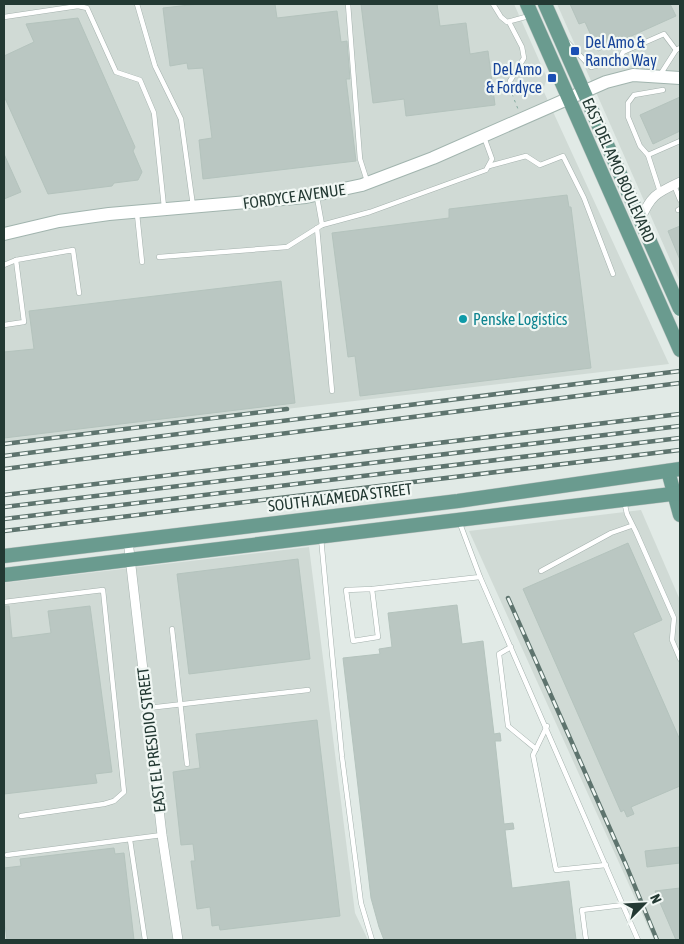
<svg xmlns="http://www.w3.org/2000/svg" width="684" height="944" font-family="'Asap Condensed',sans-serif">
  <rect width="100%" height="100%" fill="#e1eae6"/>
  <g fill="#d0dad5">
    <polygon points="4,4 514,4 547,78 543,90 669,364 4,442"/>
    <polygon points="557,4 680,4 680,282"/>
    <polygon points="641,510 680,600 680,940 654,940 469,531"/>
    <polygon points="309,547 355,913 368,940 4,940 4,583"/>
  </g>
  <g fill="#bac7c2" stroke="#b4c3bd">
    <polygon points="198,4 275,4 277,18 337,11 341,42 347,41 350,79 346,79 356,161 203,179 199,140 212,138 203,68 188,69 187,63 170,66 163,8"/>
    <polygon points="361,4 437,4 440,26 466,23 470,54 488,51 495,105 406,116 404,99 373,103"/>
    <polygon points="570,4 670,4 676,16 598,51 585,22 579,24"/>
    <polygon points="78,18 135,147 133,151 142,172 138,180 114,183 112,186 48,194 4,96 4,56 34,42 26,24"/>
    <polygon points="680,97 680,131 653,144 640,115"/>
    <polygon points="4,154 21,192 4,199"/>
    <polygon points="567,195 569,207 571,207 591,368 360,396 355,356 348,357 332,233 449,218 449,209"/>
    <polygon points="680,226 680,260 668,231"/>
    <polygon points="281,281 295,403 4,438 4,352 34,349 29,311"/>
    <polygon points="628,543 662,620 633,633 680,740 680,786 631,807 634,814 627,817 624,810 621,812 523,589"/>
    <polygon points="298,559 310,659 189,674 177,574"/>
    <polygon points="457,605 462,644 483,641 494,734 500,733 501,741 495,741 504,824 513,823 514,829 505,830 512,888 569,881 576,940 384,940 379,927 371,898 343,658 380,654 379,649 392,647 388,613"/>
    <polygon points="4,606 9,606 12,638 51,633 48,611 90,606 112,772 95,774 97,783 4,794"/>
    <polygon points="317,720 340,916 220,930 219,925 212,926 210,907 197,909 191,861 195,861 193,844 181,845 173,772 200,768 196,734"/>
    <polygon points="680,847 680,863 647,867 645,851"/>
    <polygon points="114,848 115,854 124,853 134,940 7,940 4,916 4,868 21,866 20,859"/>
    <polygon points="680,888 680,940 676,940 655,891"/>
  </g>
  <g fill="none" stroke-linecap="round" stroke-linejoin="round">
    <g stroke="#a4b1ad" stroke-width="5.5">
      <g id="lane">
        <polyline points="137,4 155,66 181,119 193,206"/>
        <polyline points="348,4 360,159 367,181"/>
        <polyline points="493,4 501,17 507,22 529,16"/>
        <polyline points="4,17 78,6 87,8 116,72 140,80 154,113 164,207"/>
        <polyline points="509,22 522,47 524,58 510,81 509,87"/>
        <polyline points="568,43 591,67 620,59 623,52 664,34 676,50"/>
        <polyline points="660,75 676,50 680,48"/>
        <polyline points="648,155 680,141"/>
        <polyline points="489,166 526,156 540,165 563,156 584,198 613,274"/>
        <polyline points="674,185 680,200"/>
        <polyline points="660,192 648,155 640,146 628,117 628,103 634,95 663,90"/>
        <polyline points="317,197 322,225 370,212 486,170 492,159 484,137"/>
        <polyline points="678,210 680,209"/>
        <polyline points="137,214 142,262"/>
        <polyline points="317,228 332,391"/>
        <polyline points="159,257 287,247 322,225"/>
        <polyline points="16,260 73,250 79,293"/>
        <polyline points="4,265 16,260 24,322 4,325"/>
        <polyline points="624,501 627,514 636,532 674,618 672,640 680,659"/>
        <polyline points="321,538 342,757 361,903 372,940"/>
        <polyline points="541,571 611,533 631,526"/>
        <polyline points="480,577 638,940"/>
        <polyline points="372,589 346,590 353,641 378,637 372,589 480,577 459,521"/>
        <polyline points="4,602 103,590 124,792 114,801 104,804 21,816"/>
        <polyline points="172,629 187,764"/>
        <polyline points="511,647 499,654 508,726 536,749"/>
        <polyline points="148,708 308,690"/>
        <polyline points="547,726 533,755 556,870 606,865"/>
        <polyline points="130,840 145,940"/>
        <polyline points="7,855 162,835"/>
        <polyline points="586,940 582,910 623,905"/>
      </g>
    </g>
    <g stroke="#a4b1ad" stroke-width="10">
      <g id="street">
        <path d="M640 221C650 196 656 193 680 182"/>
        <polyline points="128,540 162,835 178,940"/>
      </g>
    </g>
    <g stroke="#a1b4ae" stroke-width="14">
      <polyline id="secondary" points="4,234 59,221 109,214 306,197 362,185 433,158 606,82 633,75 680,78"/>
    </g>
    <g stroke="#bdc4c2" stroke-width="15">
      <g id="primary">
        <polyline points="527,4 680,350"/>
        <polyline points="545,4 628,192"/>
        <polyline points="668,471 680,515"/>
        <polyline points="4,556 458,501 680,469"/>
        <polyline points="4,575 680,493"/>
      </g>
    </g>
    <polyline stroke="#85aa9f" stroke-width="1" stroke-dasharray="2.5 4" stroke-linecap="butt" points="512,94 518,109"/>
    <use href="#lane" stroke="#fff" stroke-width="4.5"/>
    <use href="#street" stroke="#fff" stroke-width="9"/>
    <use href="#secondary" stroke="#fff" stroke-width="12"/>
    <use href="#primary" stroke="#6a9b8f" stroke-width="14"/>
    <g stroke="#5e746e" stroke-width="4.5">
      <g id="rail">
        <polyline points="4,444 287,409"/>
        <polyline points="4,456 680,371"/>
        <polyline points="4,469 680,383"/>
        <polyline points="4,495 680,414"/>
        <polyline points="4,507 680,426"/>
        <polyline points="4,519 680,438"/>
        <polyline points="4,531 680,450"/>
        <polyline points="508,598 626,865 657,940"/>
      </g>
    </g>
    <use href="#rail" stroke="#f1f7f4" stroke-width="2.5" stroke-dasharray="8" stroke-linecap="butt"/>
    <g stroke="#bdc4c2" stroke-width="15" stroke-linecap="butt">
      <polyline id="primary-bridge" points="628,192 680,309"/>
    </g>
    <use href="#primary-bridge" stroke="#6a9b8f" stroke-width="14"/>
  </g>
  <g fill="#1a4fb4" stroke="#f1f7f4" stroke-width="2">
    <rect x="570" y="46" width="10" height="10" rx="2.5"/>
    <rect x="547" y="73" width="10" height="10" rx="2.5"/>
  </g>
  <circle fill="#0f9aa8" stroke="#f1f7f4" stroke-width="2" cx="463" cy="319" r="5"/>
  <g text-anchor="middle" dominant-baseline="central" stroke-width="4.5" stroke-linejoin="round" paint-order="stroke">
    <g font-size="16" fill="#164399" stroke="#f1f7f4" text-anchor="start">
      <text x="585" y="42">Del Amo &amp;<tspan x="585" dy="18">Rancho Way</tspan></text>
      <text x="542" y="69" text-anchor="end">Del Amo<tspan x="542" dy="18">&amp; Fordyce</tspan></text>
    </g>
    <g font-size="16" fill="#233933" stroke="#f1f7f4">
      <text transform="translate(619 170) rotate(66)">EAST DEL AMO BOULEVARD</text>
      <text transform="translate(294 196) rotate(-8)">FORDYCE AVENUE</text>
      <text transform="translate(340 497) rotate(-7)">SOUTH ALAMEDA STREET</text>
      <text transform="translate(151 740) rotate(-97)">EAST EL PRESIDIO STREET</text>
    </g>
    <g font-size="16" fill="#0d838f" stroke="#f1f7f4" text-anchor="start">
      <text x="473" y="319">Penske Logistics</text>
    </g>
  </g>
  <rect width="684" height="944" fill="none" stroke="#233933" stroke-width="10"/>
  <g transform="translate(644 904) rotate(66)" stroke="#f1f7f4" stroke-width="4" paint-order="stroke">
  <path d="M0-4L9 19L0 12L-9 19Z" fill="#233933"/>
  <text y="-8" font-size="14" font-weight="bold" text-anchor="middle" fill="#233933">N</text>
  </g>
</svg>
